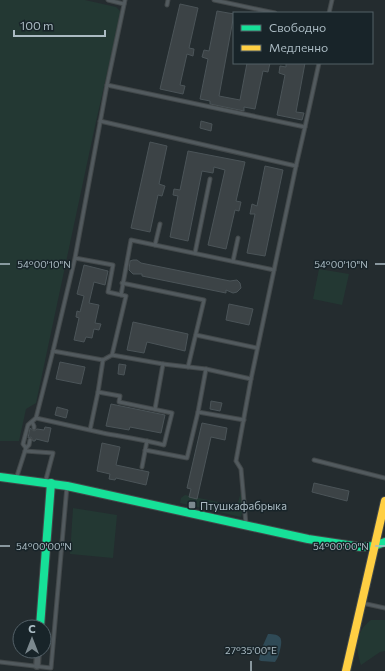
<svg xmlns="http://www.w3.org/2000/svg" width="385" height="671" font-family="Commissioner,sans-serif">
  <rect width="100%" height="100%" fill="#242c2f"/>
  <g fill="#233833">
    <polygon points="0,0 85,0 116,7 121,12 95,126 36,403 26,409 19,441 0,441"/>
    <polygon points="319,269 349,274 342,305 313,299"/>
    <polygon points="243,485 244,505 241,517 180,503 181,498 185,495 237,506"/>
    <polygon points="73,508 117,515 113,558 70,554"/>
    <path d="M371 620H385V651L380 652 361 665C355 647 355 632 371 620Z"/>
  </g>
  <path fill="#2f4a56" d="M268 634C281 634 283 638 280 650 279 654 278 658 275 662L261 661 259 660 261 650Z"/>
  <g fill="#3c4346" stroke="#4b5458">
    <polygon points="180,4 198,8 189,48 194,49 193,56 187,54 180,85 185,86 183,94 160,89"/>
    <polygon points="217,11 234,14 219,96 240,100 247,63 270,63 268,72 263,71 255,109 244,107 244,111 210,104 210,101 200,99 208,59 202,57 204,50 209,51"/>
    <polygon points="286,63 305,63 296,112 304,113 302,120 277,115 285,75 279,73 280,66 286,67"/>
    <polygon points="201,121 212,124 211,131 200,128"/>
    <polygon points="150,142 167,146 159,184 165,186 162,196 158,195 150,232 131,228"/>
    <polygon points="188,151 245,162 236,201 241,202 239,211 235,210 226,249 208,245 225,170 214,167 213,173 202,171 188,241 170,237 178,196 173,195 174,189 180,190"/>
    <polygon points="265,166 283,170 265,256 247,253 255,214 250,214 252,204 257,206"/>
    <polygon points="133,260 137,260 141,263 230,281 237,280 240,283 241,288 237,292 233,293 226,290 226,293 142,276 142,274 133,274 129,270 130,261"/>
    <polygon points="84,265 108,271 105,285 94,282 89,303 99,305 95,323 101,324 99,330 94,329 92,338 86,337 84,342 74,340 79,318 76,317 77,311 80,312 84,296 77,294"/>
    <polygon points="229,304 253,309 249,325 226,320"/>
    <polygon points="133,322 188,334 185,351 147,342 144,353 127,350"/>
    <polygon points="60,362 85,367 81,384 56,379"/>
    <polygon points="119,364 126,365 124,375 118,374"/>
    <polygon points="211,401 222,403 220,411 210,409"/>
    <polygon points="111,404 165,415 161,433 130,427 129,430 106,426"/>
    <polygon points="57,407 68,410 66,418 55,415"/>
    <polygon points="202,423 227,428 225,440 211,437 197,499 189,497 191,489 187,488"/>
    <polygon points="45,427 51,428 48,442 36,439 35,441 33,441 31,437 28,438 30,428 34,431 37,429 44,430"/>
    <polygon points="102,443 120,447 116,465 149,472 146,485 116,478 115,480 109,479 110,474 97,471"/>
    <polygon points="314,483 349,491 347,501 312,492"/>
  </g>
  <g fill="none" stroke-linecap="round" stroke-linejoin="round">
    <g stroke="#42484a" stroke-width="5">
      <g id="lane">
        <polyline points="108,0 124,4"/>
        <polyline points="214,0 275,13"/>
        <polyline points="167,5 168,0"/>
        <polyline points="329,13 332,0"/>
        <polyline points="100,121 296,166 305,127 107,85"/>
        <polyline points="305,127 319,63"/>
        <polyline points="155,245 160,224"/>
        <polyline points="195,253 210,179"/>
        <polyline points="75,258 113,265 108,292 126,296 112,355 103,360 53,351 75,258 107,85 125,0"/>
        <polyline points="233,261 238,238"/>
        <polyline points="122,283 204,300 188,367"/>
        <polyline points="121,295 131,240 274,270"/>
        <polyline points="196,335 257,348"/>
        <polyline points="112,355 163,364 155,409"/>
        <polyline points="163,364 206,369 251,379 296,166"/>
        <polyline points="206,369 198,412 244,420"/>
        <polyline points="98,392 103,360"/>
        <path d="M36 418C58 423 81 428 103 433 124 437 144 440 164 445L172 413 119 402 120 396 98 392 90 430"/>
        <polyline points="32,422 34,426 34,428"/>
        <polyline points="26,448 23,444 28,425 36,418 53,351"/>
        <polyline points="145,450 187,458 198,412"/>
        <polyline points="25,451 53,453 45,483"/>
        <polyline points="314,460 385,478"/>
        <polyline points="142,467 147,441"/>
        <polyline points="16,479 26,448 29,445 30,440"/>
        <polyline points="246,524 241,469 236,461 251,379"/>
        <polyline points="362,603 385,608"/>
        <polyline points="0,662 51,668 67,486"/>
      </g>
    </g>
    <g stroke="#42484a" stroke-width="8">
      <polyline id="street" points="37,666 38,651"/>
    </g>
    <g stroke="#42484a" stroke-width="10">
      <g id="fast">
        <polyline points="0,477 67,486 308,539 361,547 374,546 385,542"/>
        <polyline points="40,627 51,483"/>
      </g>
    </g>
    <g stroke="#42484a" stroke-width="10">
      <polyline id="slow" points="346,671 385,501"/>
    </g>
    <use href="#lane" stroke="#525a5e" stroke-width="3"/>
    <use href="#street" stroke="#525a5e" stroke-width="5.5"/>
    <use href="#fast" stroke="#16e098" stroke-width="8"/>
    <use href="#slow" stroke="#ffcf43" stroke-width="8"/>
  </g>
  <path fill="none" stroke="#abbbc3" stroke-width="1.5" d="M0 264H10M375 264H385M0 546H10M375 546H385M251 661V671"/>
  <rect fill="#7c898f" stroke="#182429" stroke-width="1.5" x="188" y="501" width="8" height="8" rx="2"/>
  <g text-anchor="middle" dominant-baseline="central" stroke-width="3" stroke-linejoin="round" paint-order="stroke">
    <g font-size="11" fill="#abbbc3" stroke="#182429" text-anchor="start">
      <text x="200" y="505">Птушкафабрыка</text>
    </g>
  </g>
  <g font-size="10" text-anchor="middle" fill="#abbbc3" stroke="#182429" stroke-width="3" stroke-linejoin="round" paint-order="stroke">
    <text x="44" y="268">54°00'10"N</text>
    <text x="341" y="268">54°00'10"N</text>
    <text x="44" y="550">54°00'00"N</text>
    <text x="341" y="550">54°00'00"N</text>
    <text x="251" y="654">27°35'00"E</text>
  </g>
  <rect x="233" y="12" width="140" height="52" fill="#182429" stroke="#536067"/>
  <rect x="241" y="25" width="20" height="6" fill="#16e098" stroke="#536067"/>
  <text x="269" y="32" font-size="12" fill="#abbbc3">Свободно</text>
  <rect x="241" y="45" width="20" height="6" fill="#ffcf43" stroke="#536067"/>
  <text x="269" y="52" font-size="12" fill="#abbbc3">Медленно</text>
  <g transform="translate(32 639)"><circle r="19" fill="#182429" stroke="#536067"/>
  <path d="M0-3L7 15L0 10L-7 15Z" fill="#7c898f"/>
  <text y="-6" font-size="11" font-weight="bold" text-anchor="middle" fill="#abbbc3">С</text>
  </g>
  <path d="M14 30v6h91v-6" fill="none" stroke="#abbbc3" stroke-width="2"/>
  <text x="20" y="30" font-size="12" fill="#abbbc3" stroke="#182429" stroke-width="3" paint-order="stroke">100 m</text>
</svg>
